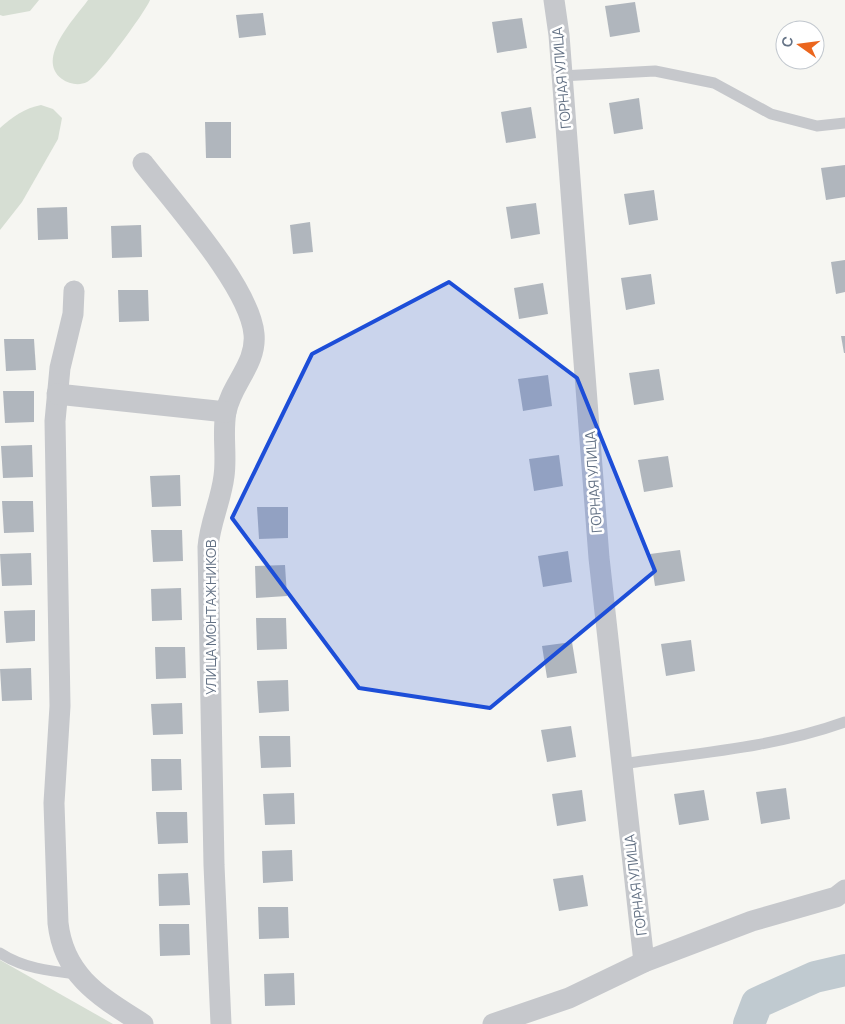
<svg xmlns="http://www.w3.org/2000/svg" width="845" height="1024" font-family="Manrope,sans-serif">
  <rect width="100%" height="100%" fill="#f6f6f2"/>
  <g fill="#d6ded3">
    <polygon points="0,0 39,0 30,11 3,16 0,15"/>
    <path d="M88 0H150C146 11 97 78 87 82 79 86 69 84 62 79 35 59 75 18 88 0Z"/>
    <path d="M41 105 53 109 62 118 58 139 22 202 0 230V128C12 117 25 108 41 105Z"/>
    <polygon points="0,960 113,1024 0,1024"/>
  </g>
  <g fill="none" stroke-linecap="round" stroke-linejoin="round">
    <polyline stroke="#c0cad0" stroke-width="32" points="749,1024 757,1003 815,977 845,970"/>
  </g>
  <g fill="#b0b6bd">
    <polygon points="635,2 640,32 610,37 605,6"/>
    <polygon points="263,13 266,35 239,38 236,15"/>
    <polygon points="522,18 527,48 497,53 492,22"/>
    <polygon points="639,98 643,129 614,134 609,103"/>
    <polygon points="531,107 536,138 506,143 501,112"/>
    <polygon points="205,122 231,122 231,158 206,158"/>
    <polygon points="845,165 845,197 826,200 821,168"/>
    <polygon points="654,190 658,220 629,225 624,194"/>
    <polygon points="536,203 540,234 511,239 506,207"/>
    <polygon points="67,207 68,239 38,240 37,208"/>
    <polygon points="310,222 313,252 293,254 290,225"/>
    <polygon points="141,225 142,257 112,258 111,226"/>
    <polygon points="845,260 845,292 836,294 831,262"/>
    <polygon points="651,274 655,304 626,310 621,278"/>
    <polygon points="543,283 548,314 519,319 514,288"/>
    <polygon points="118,290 148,290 149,321 119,322"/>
    <polygon points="841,336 845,336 845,353 844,353"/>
    <polygon points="4,339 34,339 36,370 6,371"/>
    <polygon points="659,369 664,400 634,405 629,373"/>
    <polygon points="548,375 552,406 523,411 518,379"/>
    <polygon points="3,391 34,391 34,422 5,423"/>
    <polygon points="32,445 33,477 3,478 1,446"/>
    <polygon points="559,455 563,486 534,491 529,459"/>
    <polygon points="668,456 673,487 644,492 638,460"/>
    <polygon points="180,475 181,506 152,507 150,476"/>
    <polygon points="2,501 33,501 34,532 4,533"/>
    <polygon points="257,507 288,507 288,538 259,539"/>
    <polygon points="151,530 182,530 183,561 153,562"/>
    <polygon points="680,550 685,581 655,586 650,554"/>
    <polygon points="568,551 572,582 543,587 538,556"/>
    <polygon points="31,553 32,585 2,586 0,554"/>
    <polygon points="285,565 287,596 256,598 255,566"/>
    <polygon points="181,588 182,620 152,621 151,589"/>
    <polygon points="35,610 35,641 6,643 4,611"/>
    <polygon points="256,618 286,618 287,649 257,650"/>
    <polygon points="691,640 695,671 666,676 661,644"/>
    <polygon points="572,642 577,673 547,678 542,646"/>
    <polygon points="155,647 185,647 186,678 156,679"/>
    <polygon points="31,668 32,700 2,701 0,669"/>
    <polygon points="288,680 289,711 259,713 257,681"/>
    <polygon points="182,703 183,734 153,735 151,704"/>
    <polygon points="571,726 576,757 547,762 541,730"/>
    <polygon points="259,736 290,736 291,767 261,768"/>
    <polygon points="151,759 181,759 182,790 152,791"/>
    <polygon points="786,788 790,819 761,824 756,792"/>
    <polygon points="582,790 586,821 557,826 552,794"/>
    <polygon points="704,790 709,820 679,825 674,794"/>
    <polygon points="294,793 295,824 265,825 263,794"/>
    <polygon points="156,812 187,812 188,843 158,844"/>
    <polygon points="292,850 293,881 263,883 262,851"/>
    <polygon points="188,873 190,905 159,906 158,874"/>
    <polygon points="583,875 588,906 559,911 553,879"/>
    <polygon points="258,907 288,907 289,938 259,939"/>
    <polygon points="159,924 189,924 190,955 160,956"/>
    <polygon points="294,973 295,1005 265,1006 264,974"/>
  </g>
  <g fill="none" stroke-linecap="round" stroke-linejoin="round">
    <g stroke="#c6c8cc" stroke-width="11">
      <polyline points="561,76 655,71 714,83 771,114 817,126 845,123"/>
      <path d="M621 764C696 753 773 748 845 722"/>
      <path d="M0 953C23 968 49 971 76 974"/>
    </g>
    <g stroke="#c6c8cc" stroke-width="21">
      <polyline points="554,0 559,35 599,558 644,962"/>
      <path d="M143 163C173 202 250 287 254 334 257 364 231 384 226 412 222 433 227 455 224 476 221 501 210 522 208 547L214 865 221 1024"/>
      <path d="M74 291 73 314 60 368 55 421 60 706 54 803 58 923C64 977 101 997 143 1024"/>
      <polyline points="57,394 226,412"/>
      <polyline points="493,1024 569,998 644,962 752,921 836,897 845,890"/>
    </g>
  </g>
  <path fill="#1d4ed8" fill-opacity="0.2" stroke="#1d4ed8" stroke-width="4" stroke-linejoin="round" d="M449 282 577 378 655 571 490 708 359 688 232 518 312 354Z"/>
  <g text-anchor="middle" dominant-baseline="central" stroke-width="5" stroke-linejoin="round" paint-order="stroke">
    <g font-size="14" fill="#647285" stroke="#fff">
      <text transform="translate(561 78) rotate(-95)">ГОРНАЯ УЛИЦА</text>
      <text transform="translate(593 482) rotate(-94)">ГОРНАЯ УЛИЦА</text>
      <text transform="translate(210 617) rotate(-90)">УЛИЦА МОНТАЖНИКОВ</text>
      <text transform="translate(635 885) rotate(-97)">ГОРНАЯ УЛИЦА</text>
    </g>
  </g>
  <g transform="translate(800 45) rotate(284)"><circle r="24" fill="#ffffff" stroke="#c1c7ce"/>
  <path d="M0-4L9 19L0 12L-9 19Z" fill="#eb661e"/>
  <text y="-8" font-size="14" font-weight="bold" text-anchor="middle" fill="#647285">С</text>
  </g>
</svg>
